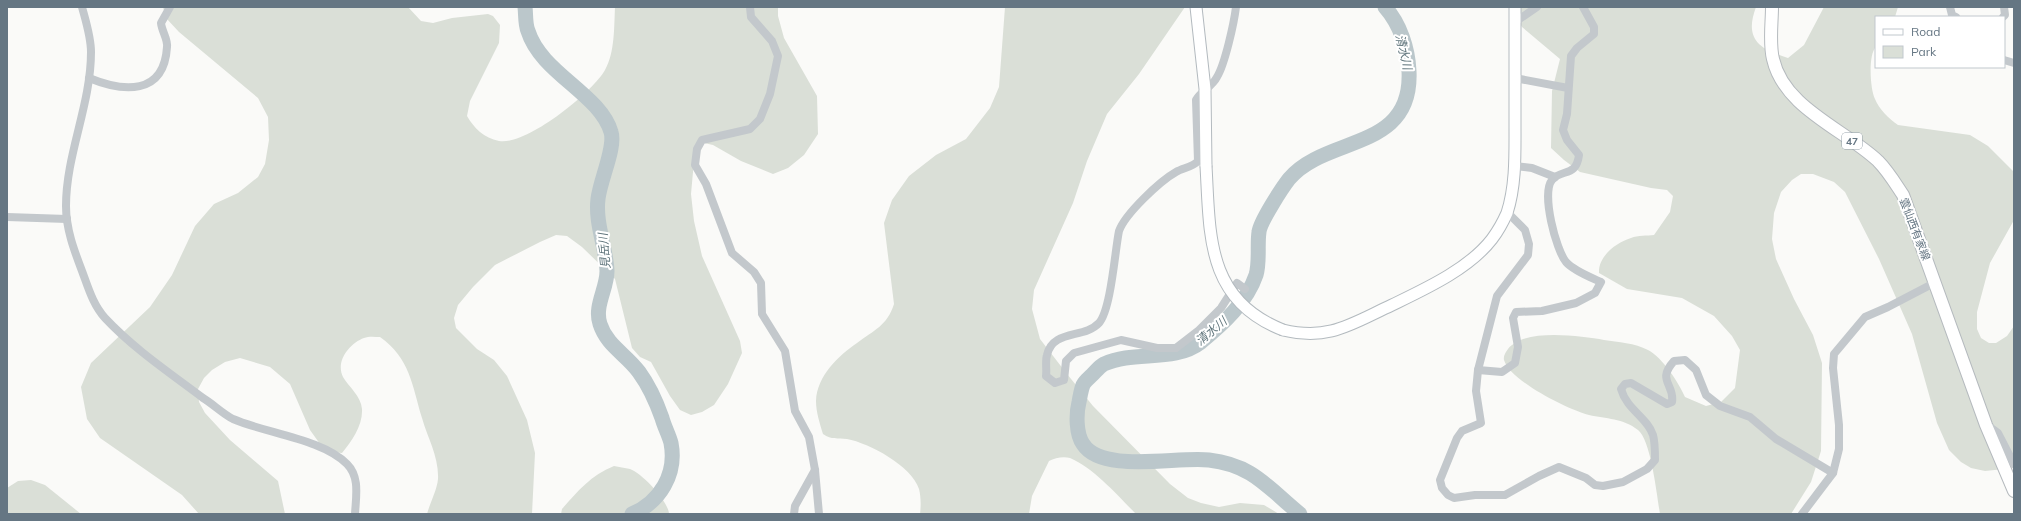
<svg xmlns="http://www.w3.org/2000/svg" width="2021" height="521" font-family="Mulish,'Noto Sans JP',sans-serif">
  <rect width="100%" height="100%" fill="#fafaf8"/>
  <g fill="#dadfd7">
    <path d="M163 7H408L421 21 433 23 452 18 488 14 493 16 500 25 499 43 470 101 467 116C474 128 484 138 499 141 526 146 592 93 605 70 615 52 614 27 615 7H778V16L784 38 817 96 818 134 804 155 788 168 773 174 741 161 713 145 704 143 694 161 691 194 694 221 702 256 740 341 742 353 728 384 714 405 702 412 691 415 680 410 670 396 651 362 640 357 632 348 615 279 582 247 567 236 556 235 540 242 495 265 473 287 458 305 454 318 456 328 477 349 494 360 507 376 527 420 535 453 532 514H427C430 503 437 490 438 479 439 457 428 439 422 418 412 385 410 358 380 337 375 337 369 336 364 338 350 343 335 361 343 377 349 387 361 396 362 409 363 425 352 441 342 453L325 451 310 430 290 384 270 367 240 358 225 362 212 370 204 378 198 389 199 402 205 413 230 440 278 481 285 514H199L182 495 100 438 87 419 81 387 91 363 150 307 172 275 195 226 214 204 238 193 258 177 265 164 269 140 268 117 258 98 179 32 166 18Z"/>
    <path d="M1005 7H1185L1139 74 1107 114 1087 161 1073 203 1034 290 1032 309 1040 339 1067 374 1093 406 1170 484 1188 498 1201 503 1219 507 1240 503 1264 505 1279 514H1136C1118 496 1094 468 1070 458 1063 456 1055 458 1049 461L1032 496 1029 514H920C921 506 921 497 919 489 912 466 869 443 847 439 837 438 832 440 823 434 820 424 816 412 816 401 817 376 838 356 857 343 874 330 887 326 894 304L884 223 892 200 909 176 936 155 966 139 990 108 999 87Z"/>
    <path d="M1510 7H1756C1744 39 1759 49 1788 58L1804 45 1824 7H1898L1895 17H1876V47C1868 54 1870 89 1875 99 1879 109 1889 119 1898 125L1970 135 1988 146 2014 172V220L1990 263 1977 312V329L1981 338 1989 343H1996L2007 336 2014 326V468L1985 471 1971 468 1961 462 1949 450 1937 423 1912 334 1879 259 1845 192 1834 182 1813 174H1801L1792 180 1781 192 1774 213 1772 239 1776 259 1794 299 1813 335 1822 363 1821 451 1811 482 1791 514H1660C1657 496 1651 440 1638 430 1623 418 1606 419 1589 415 1569 410 1510 381 1504 360 1503 356 1506 352 1508 349 1524 328 1580 336 1604 340 1618 342 1635 343 1648 350 1662 357 1679 383 1685 397L1706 406 1721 402 1735 388 1740 350 1732 336 1714 316 1682 298 1627 289 1599 273C1598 256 1617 242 1631 238 1638 235 1647 236 1654 235L1670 212 1673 196 1667 190 1651 188 1580 172 1564 160 1551 148 1552 91 1560 59 1522 27Z"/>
    <path d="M614 466C619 467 625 468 630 469 642 473 669 502 669 514H561L562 509C578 491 591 475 614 466Z"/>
    <polygon points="31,480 45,485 81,514 7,514 7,488 18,481"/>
  </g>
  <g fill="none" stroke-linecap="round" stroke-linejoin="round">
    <g stroke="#bbc7cb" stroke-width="15">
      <path d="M525 7C526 15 525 24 528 31 541 73 600 94 611 132 616 147 600 180 598 199 595 223 606 247 607 271 607 289 594 306 600 324 607 346 626 354 639 372 650 387 656 401 662 418 664 426 669 435 671 443 677 474 660 502 632 514"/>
      <path d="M1300 514C1268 488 1253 465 1209 460 1178 456 1102 474 1083 444 1076 434 1076 414 1079 402 1080 397 1081 390 1083 385 1085 381 1089 378 1092 375 1096 371 1100 366 1104 364 1135 350 1174 363 1201 342 1223 324 1247 302 1256 275 1260 262 1257 245 1259 232 1260 222 1282 188 1289 179 1326 135 1413 152 1409 71 1408 48 1400 24 1385 7"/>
    </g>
    <g stroke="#b3babf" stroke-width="13">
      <g id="secondary">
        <polyline points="1196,7 1205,89 1206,166"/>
        <path d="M1283 330C1329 341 1351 324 1392 305 1425 289 1469 269 1492 239 1498 231 1503 222 1507 213 1516 185 1515 154 1515 125 1515 86 1515 46 1515 7"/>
      </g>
    </g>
    <g stroke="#b5babe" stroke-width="14">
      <path id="primary" d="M1772 7C1772 23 1769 43 1773 59 1784 108 1844 129 1878 161 1888 171 1895 183 1903 195L1986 425 2014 491"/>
    </g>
    <g stroke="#c3c8cc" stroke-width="8">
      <path d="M82 7C86 22 91 37 91 52 91 105 66 154 66 206 66 229 74 250 82 271 88 287 93 305 105 318 134 349 170 373 203 398 213 404 223 414 233 419 265 433 323 439 347 464 360 477 356 496 355 514"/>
      <polyline points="750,7 751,17 772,41 778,56 770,94 760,119 750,129 702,140 697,149 695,165 706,184 732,253 754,272 761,283 762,314 785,351 795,411 809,437 815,470 819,514"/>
      <path d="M1236 7C1234 23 1225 64 1217 77 1212 87 1201 91 1196 100L1198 161C1193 167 1183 168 1176 172 1160 181 1125 214 1119 231 1115 250 1111 310 1099 323 1084 339 1053 329 1047 355 1045 361 1047 370 1046 376L1055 383 1064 380 1066 361 1074 353 1121 340 1157 348H1176L1198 331 1221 308 1237 283 1245 289"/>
      <polyline points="1950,7 1952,15 1956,17"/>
      <polyline points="2003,17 2005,15 2004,7"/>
      <polyline points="1515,22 1537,7"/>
      <polyline points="2004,60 2014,63"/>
      <path d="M89 78C123 92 164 96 167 47 168 39 162 32 161 23L170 7"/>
      <polyline points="1515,78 1568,88"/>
      <polyline points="1515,166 1532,168 1555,177"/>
      <path d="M1507 212 1525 230 1529 244 1528 255 1497 296 1478 370 1476 391 1481 423 1462 431 1457 438 1440 480 1442 488 1448 495 1454 498 1475 495H1505L1539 476 1559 467 1586 478 1595 485 1603 486 1623 482 1647 469 1655 460C1655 452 1655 442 1653 435 1647 417 1627 410 1621 389L1625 384 1631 383 1667 404 1672 402C1675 384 1656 381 1674 361L1685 360 1696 370 1706 395 1720 406 1750 417 1776 439 1833 473"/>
      <polyline points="7,217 67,219"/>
      <path d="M1478 370 1502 372 1515 363 1518 347 1513 318 1516 312 1542 311 1576 303 1595 293 1601 282C1590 277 1574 271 1566 262 1556 250 1541 193 1552 180 1562 168 1576 178 1579 155L1567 140 1563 130 1567 114 1571 56 1577 48 1594 34V27L1583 7"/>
      <polyline points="1987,425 1998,433 2014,464"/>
      <polyline points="794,514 795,506 815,470"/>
      <polyline points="1802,514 1833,473 1839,449 1839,425 1833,368 1834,354 1865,317 1888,307 1936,282"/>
    </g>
    <use href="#secondary" stroke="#fff" stroke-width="11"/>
    <use href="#primary" stroke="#fff" stroke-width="12"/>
    <g stroke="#b3babf" stroke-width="13" stroke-linecap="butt">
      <path id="secondary-bridge" d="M1206 166C1210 235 1206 300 1283 330"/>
    </g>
    <use href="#secondary-bridge" stroke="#fff" stroke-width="11"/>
  </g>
  <g text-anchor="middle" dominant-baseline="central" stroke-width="4" stroke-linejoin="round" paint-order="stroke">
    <rect fill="#fff" stroke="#939fa8" stroke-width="1" x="1842" y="133" width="20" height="16" rx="3"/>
    <g font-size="10" font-weight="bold" fill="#657683">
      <text x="1852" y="141">47</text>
    </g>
    <g font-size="11" fill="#657683" stroke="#fff">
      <text transform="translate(1915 229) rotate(69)">雲仙西有家線</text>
    </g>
    <g font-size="12" font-style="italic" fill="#60757c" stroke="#fff">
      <text transform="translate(1404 52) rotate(77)">清水川</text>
      <text transform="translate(604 251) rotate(-95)">見岳川</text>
      <text transform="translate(1211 331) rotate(-40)">清水川</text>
    </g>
  </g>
  <rect width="2021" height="521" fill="none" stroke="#657683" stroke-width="16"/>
  <rect x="1875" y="16" width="130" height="52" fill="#ffffff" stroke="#c1c8cd"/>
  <rect x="1883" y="29" width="20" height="6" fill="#ffffff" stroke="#c1c8cd"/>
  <text x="1911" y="36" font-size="12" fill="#657683">Road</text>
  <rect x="1883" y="46" width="20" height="12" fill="#dadfd7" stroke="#c1c8cd"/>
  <text x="1911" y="56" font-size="12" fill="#657683">Park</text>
</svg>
